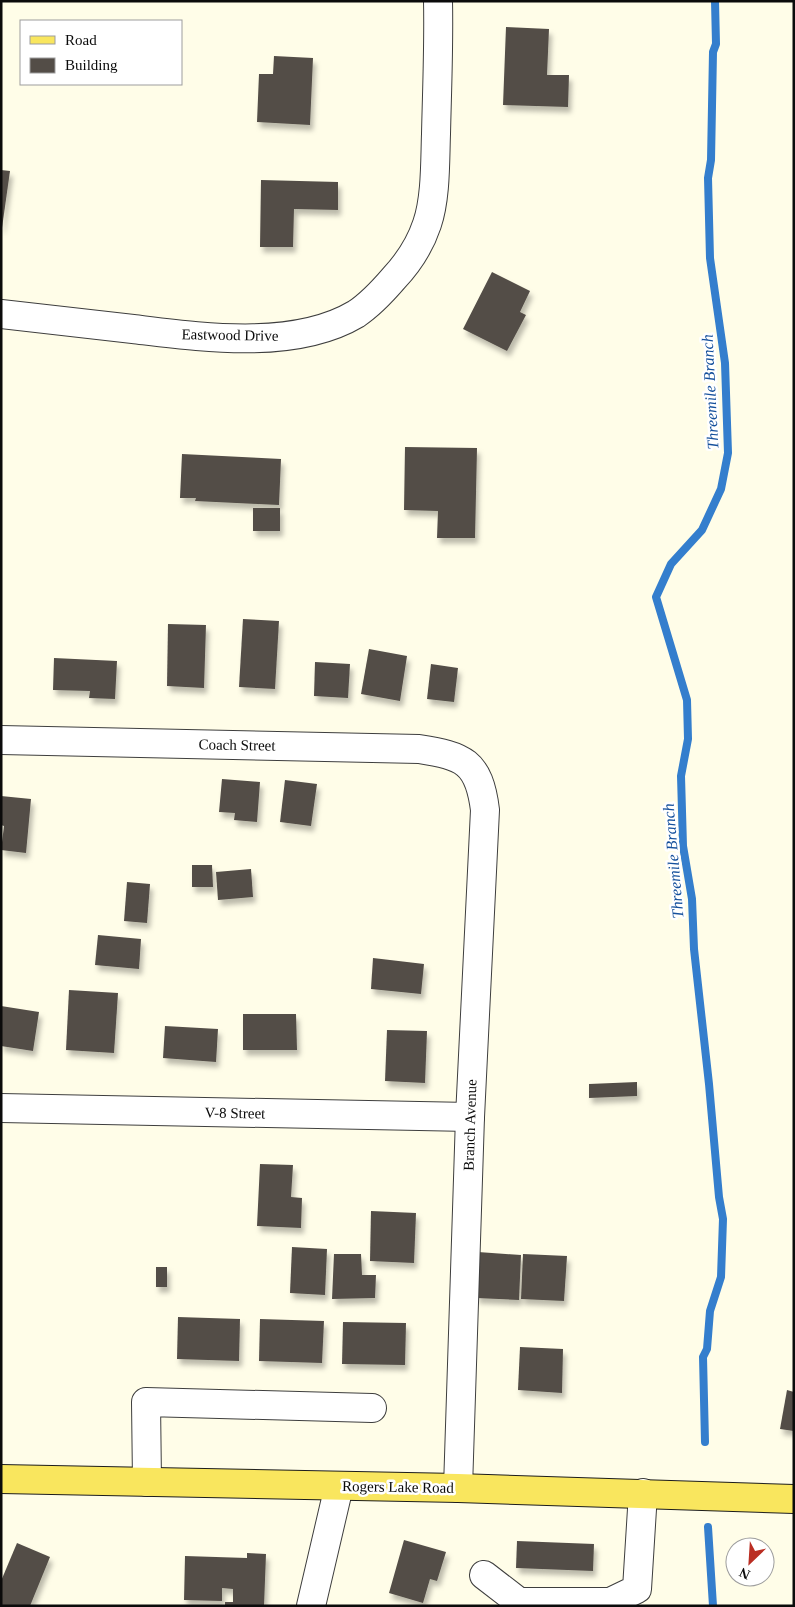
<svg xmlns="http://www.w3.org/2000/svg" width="795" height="1607" font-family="'Times New Roman',serif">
  <defs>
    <filter id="shadow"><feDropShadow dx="3" dy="5.5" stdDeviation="2.5" flood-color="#0004"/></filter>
  </defs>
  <rect width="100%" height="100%" fill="#fffde8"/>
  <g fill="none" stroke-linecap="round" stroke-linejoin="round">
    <g stroke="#347ecd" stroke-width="8">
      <polyline points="705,1442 703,1357 707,1349 710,1311 721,1277 723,1219 719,1197 709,1084 694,949 692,899 683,846 681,776 688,739 687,700 656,597 671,564 702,530 721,489 728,453 725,363 710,258 708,178 711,160 713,52 716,44 715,1"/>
      <polyline points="708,1527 713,1606"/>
    </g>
  </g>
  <g fill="#534d47" filter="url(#shadow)">
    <polygon points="506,27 549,29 547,75 569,75 568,107 503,105"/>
    <polygon points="274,56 313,58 310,125 257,122 259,74 273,74"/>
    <polygon points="1,170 10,171 2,228 1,228"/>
    <polygon points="261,180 338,182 338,210 294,209 293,247 260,247"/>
    <polygon points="492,272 530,291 520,312 526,315 507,351 463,329"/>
    <polygon points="405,447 477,448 475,538 437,538 438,511 404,510"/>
    <polygon points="182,454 281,459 279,505 195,501 196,498 180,498"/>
    <rect x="253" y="508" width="27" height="23"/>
    <polygon points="243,619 279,621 275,689 239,687"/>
    <polygon points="168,624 206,625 204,688 167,686"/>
    <polygon points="369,649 407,656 400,701 361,694"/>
    <polygon points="54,658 117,661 115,699 89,698 90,691 53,690"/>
    <polygon points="315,662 350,664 348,698 314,696"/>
    <polygon points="431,664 458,668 454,702 427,699"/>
    <polygon points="222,779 260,782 257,822 234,820 235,813 219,812"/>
    <polygon points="285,780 317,784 311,826 280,822"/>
    <polygon points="1,796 31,799 26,853 1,850 4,826 1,825"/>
    <polygon points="192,865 212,865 213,887 192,887"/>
    <polygon points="251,869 253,897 218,900 216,872"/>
    <polygon points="127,882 150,884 147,923 124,921"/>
    <polygon points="98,935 141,939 139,969 95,965"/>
    <polygon points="373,958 424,964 421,994 371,989"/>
    <polygon points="69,990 118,993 114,1053 66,1050"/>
    <polygon points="1,1006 39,1012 33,1051 1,1046"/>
    <polygon points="243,1014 296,1014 297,1050 243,1050"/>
    <polygon points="165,1026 218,1029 216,1062 163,1058"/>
    <polygon points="387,1030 427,1031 425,1083 385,1081"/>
    <polygon points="637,1082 637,1096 589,1098 589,1084"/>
    <polygon points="260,1164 293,1165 291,1197 302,1198 301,1228 257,1226"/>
    <polygon points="371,1211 416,1213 414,1263 370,1261"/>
    <polygon points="292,1247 327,1249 325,1295 290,1293"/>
    <polygon points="478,1252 521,1255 519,1300 476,1298"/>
    <polygon points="334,1254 361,1254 362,1275 376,1275 375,1298 332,1299"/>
    <polygon points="523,1254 567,1256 564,1301 521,1299"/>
    <rect x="156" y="1267" width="11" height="20"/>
    <polygon points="178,1317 240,1319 239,1361 177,1359"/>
    <polygon points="260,1319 324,1321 322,1363 259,1361"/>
    <polygon points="343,1322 406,1323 405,1365 342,1364"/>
    <polygon points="520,1347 563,1349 562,1393 518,1390"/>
    <polygon points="787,1390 794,1392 794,1431 780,1429"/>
    <polygon points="404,1540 446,1552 437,1581 430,1579 423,1603 389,1593"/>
    <polygon points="517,1541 594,1544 593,1571 516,1568"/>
    <polygon points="17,1543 50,1557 30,1606 1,1606 1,1581"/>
    <polygon points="247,1553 266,1554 264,1606 225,1606 225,1602 233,1602 233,1589 222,1588 222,1601 184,1600 185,1556 247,1558"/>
  </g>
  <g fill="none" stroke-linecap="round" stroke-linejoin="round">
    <g stroke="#3e3e3e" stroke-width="30">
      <g id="minor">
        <path d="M1 314C45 319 89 324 133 329 200 337 294 351 356 314 371 304 382 292 394 278 409 262 420 245 427 224 436 198 435 161 436 134 437 89 439 45 438 1"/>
        <path d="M1 740 419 749C463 756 479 761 485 810L470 1117 458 1488"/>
        <polyline points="1,1108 470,1117"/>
        <polyline points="147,1482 146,1402 372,1408"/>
        <polyline points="484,1575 519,1602 610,1602 637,1589 643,1493"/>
        <polyline points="311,1606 339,1486"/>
      </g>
    </g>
    <g stroke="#1c1c1c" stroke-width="30">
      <polyline id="major" points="1,1479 458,1488 794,1499"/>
    </g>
    <use href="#minor" stroke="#fff" stroke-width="28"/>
    <use href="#major" stroke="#f9e65e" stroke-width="28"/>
  </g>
  <g text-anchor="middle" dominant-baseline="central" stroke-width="5" stroke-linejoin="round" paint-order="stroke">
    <g font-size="15" fill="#0b0b0b" stroke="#fff">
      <text transform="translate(230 335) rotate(1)">Eastwood Drive</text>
      <text transform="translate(237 745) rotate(1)">Coach Street</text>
      <text transform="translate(235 1113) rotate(1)">V-8 Street</text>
      <text transform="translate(470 1125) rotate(-88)">Branch Avenue</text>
      <text transform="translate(398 1487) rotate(1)">Rogers Lake Road</text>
    </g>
    <g font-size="16" font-style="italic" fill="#15509c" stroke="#fff">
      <text transform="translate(710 392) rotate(-93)">Threemile Branch</text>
      <text transform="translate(673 861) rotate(-95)">Threemile Branch</text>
    </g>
  </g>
  <rect width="795" height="1607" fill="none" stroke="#0b0b0b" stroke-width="5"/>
  <rect x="20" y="20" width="162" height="65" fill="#ffffff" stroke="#9d9d9d"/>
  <rect x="30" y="36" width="25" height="8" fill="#f9e65e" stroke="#9d9d9d"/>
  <text x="65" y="45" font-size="15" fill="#0b0b0b">Road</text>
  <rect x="30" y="58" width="25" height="15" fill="#534d47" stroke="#9d9d9d"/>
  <text x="65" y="70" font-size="15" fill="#0b0b0b">Building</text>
  <g transform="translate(750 1562) rotate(205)"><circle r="24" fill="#ffffff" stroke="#9d9d9d"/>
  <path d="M0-4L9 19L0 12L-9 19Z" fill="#ba2e23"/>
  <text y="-8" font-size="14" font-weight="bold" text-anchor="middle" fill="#0b0b0b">N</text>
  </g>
</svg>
